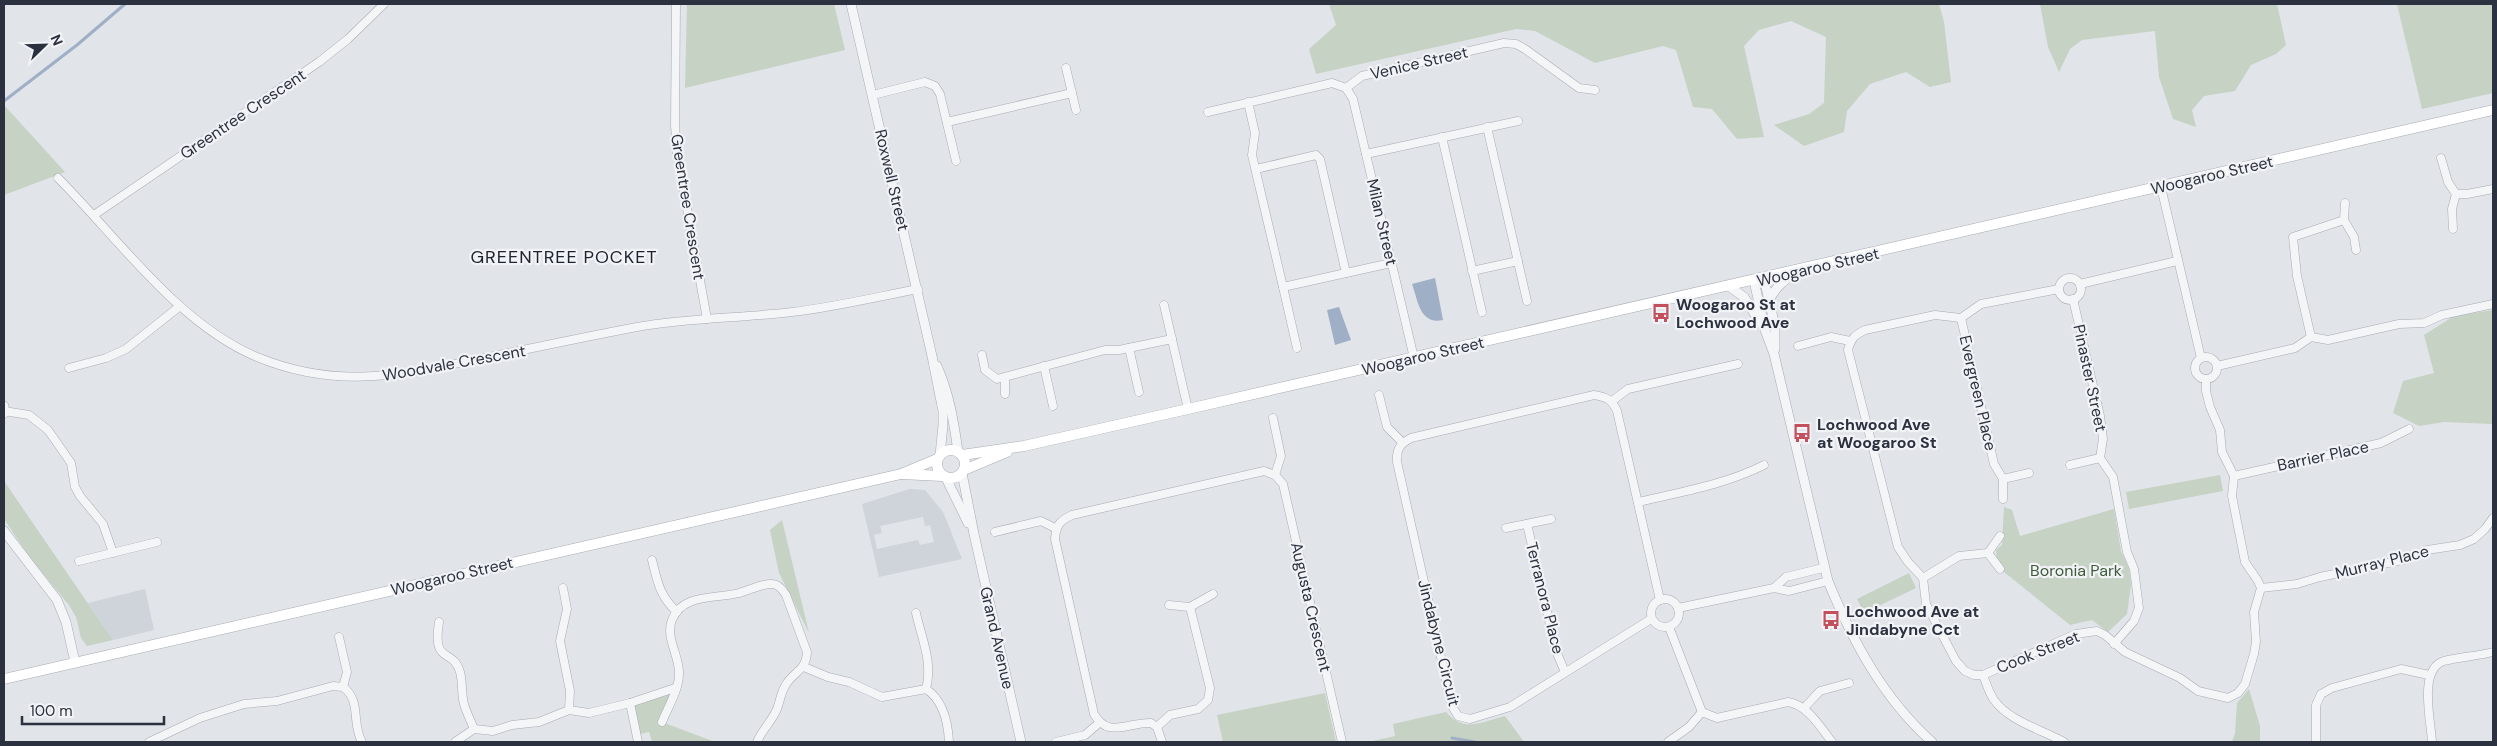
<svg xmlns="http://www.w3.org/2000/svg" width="2497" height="746" font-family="'DM Sans',sans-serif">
  <rect width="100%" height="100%" fill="#e1e4e9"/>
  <g fill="#cfd3da" fill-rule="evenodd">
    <path d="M910 489 925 490 943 512 962 559 879 577 862 504ZM923 517 925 526 930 525 934 542 920 545 918 540 877 549 874 535 882 533 880 526Z"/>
    <polygon points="145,589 154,630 113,640 88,603"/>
  </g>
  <g fill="#c6d2c3">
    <polygon points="687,4 834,4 845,50 685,88"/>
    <polygon points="1329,4 1939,4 1944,22 1951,82 1930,87 1906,72 1870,84 1847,111 1844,132 1804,146 1774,125 1809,114 1824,103 1826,37 1791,21 1759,30 1744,46 1764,137 1737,139 1712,109 1693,107 1676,50 1663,46 1595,63 1535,31 1516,29 1316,74 1309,49 1336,25"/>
    <polygon points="2040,4 2277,4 2286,45 2276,54 2251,65 2235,91 2204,96 2192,110 2196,127 2173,119 2159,77 2155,31 2082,40 2070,49 2059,72 2048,47"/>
    <polygon points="2397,4 2493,4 2493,93 2422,109"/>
    <polygon points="4,105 65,172 4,195"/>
    <polygon points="2493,310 2493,424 2444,422 2419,426 2393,413 2403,381 2434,373 2424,335 2454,316"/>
    <polygon points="2220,475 2223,491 2129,509 2126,492"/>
    <polygon points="4,481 113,640 87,646 81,638 76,617 69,605 31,559 4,519"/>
    <polygon points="2004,507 2012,510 2020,536 2114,509 2121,551 2129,569 2131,584 2127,614 2108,632 2092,620 2070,625 2004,572 1997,559 1996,550 2002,545"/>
    <polygon points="782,520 809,633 779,573 770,530"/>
    <polygon points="1909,573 1916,588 1864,613 1857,599"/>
    <polygon points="675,688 662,722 715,742 652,742 649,732 640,734 642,742 638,742 630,703"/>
    <polygon points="2249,689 2260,726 2260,742 2232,742 2235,733 2237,703"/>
    <polygon points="1325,693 1336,742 1223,742 1217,715"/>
    <path d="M1446 712C1464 733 1481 722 1505 716L1524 742H1368L1395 736 1393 724Z"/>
  </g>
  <g fill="#9fb0c6">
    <path d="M1435 278 1443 320C1420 325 1418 301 1412 284Z"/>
    <polygon points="1339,307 1351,340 1335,345 1327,310"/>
  </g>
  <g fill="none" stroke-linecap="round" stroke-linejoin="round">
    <g stroke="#9fb0c6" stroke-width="3">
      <polyline points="4,101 77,45 125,4"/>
      <polyline points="1452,738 1475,742"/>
    </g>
    <g stroke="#a7abb3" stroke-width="9">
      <g id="minor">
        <polyline points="676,4 675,125 677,153 707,319"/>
        <polyline points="1066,68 1076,110"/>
        <polyline points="1346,88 1353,99 1414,358"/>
        <polyline points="873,95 925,82 935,86 940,94 956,161"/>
        <polyline points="1248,102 1255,133 1252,155 1283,287 1391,263"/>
        <polyline points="1208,112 1332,83 1346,88 1362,76 1504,43 1516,44 1525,49 1579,88 1595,90"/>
        <polyline points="947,122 1072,93"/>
        <polyline points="1487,127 1527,301"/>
        <polyline points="1442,137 1482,312"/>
        <polyline points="1366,154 1518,121"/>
        <polyline points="2441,158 2448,182 2456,194 2467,194 2493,189"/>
        <polyline points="1256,169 1316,155 1320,159 1346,273"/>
        <path d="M58 178C118 238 178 324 257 357 337 390 399 375 480 359 532 348 584 337 637 327 688 318 741 318 792 312 835 307 876 297 918 289"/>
        <polyline points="2161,187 2201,358"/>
        <polyline points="2345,203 2344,220 2354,237 2356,250"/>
        <polyline points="94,215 319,62 348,39 384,4"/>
        <polyline points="2453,229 2452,209 2456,194"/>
        <polyline points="1472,271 1518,261"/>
        <circle cx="2070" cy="289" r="11"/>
        <polyline points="2080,284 2177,261"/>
        <polyline points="1283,287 1297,348"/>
        <polyline points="2073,299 2100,416 2103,439 2100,458 2113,477 2127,552 2134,569 2139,608 2134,621 2114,644"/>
        <polyline points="1164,305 1188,409"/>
        <path d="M1961 318 1935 315 1865 330C1854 335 1851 339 1848 350L1898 547 1908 562 1923 578 1926 604 1956 661 1965 671 1974 675H1983L2076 634 2097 631 2105 635 2125 652 2180 678 2198 691 2228 698 2238 693 2245 684 2254 654 2256 642 2254 612 2261 588 2258 581 2245 562 2232 496 2234 476 2222 452 2220 430 2210 407 2206 391V379"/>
        <polyline points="2311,337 2297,276 2293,237 2344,220"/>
        <polyline points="1798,346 1831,337 1850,341"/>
        <polyline points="1129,348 1139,392"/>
        <polyline points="982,355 985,370 997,379 1105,350 1119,350 1172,339"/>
        <circle cx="2206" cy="368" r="11"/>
        <polyline points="1044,366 1053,406"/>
        <polyline points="2217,366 2295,348 2311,337 2328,340 2399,324 2424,323 2442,315 2493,304"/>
        <polyline points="69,368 106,358 126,349 180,306"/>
        <polyline points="1005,394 1005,378"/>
        <polyline points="1379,395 1387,427 1403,443"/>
        <polyline points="1612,401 1628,389 1738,364"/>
        <polyline points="4,411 29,415 48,430 71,463 75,487 80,496 103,524 113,553"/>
        <polyline points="1273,418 1281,456 1275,475"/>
        <polyline points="2070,465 2100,458"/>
        <polyline points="2234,476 2381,443 2409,429"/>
        <polyline points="2003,479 2029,473"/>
        <polyline points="2003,499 2003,479 1994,464 1961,318 1981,304 2059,289"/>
        <path d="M1638 502C1681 492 1724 485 1764 465"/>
        <polyline points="1527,524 1556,651 1565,672"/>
        <polyline points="1506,528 1551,519"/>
        <polyline points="995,532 1041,521 1055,528"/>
        <polyline points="2000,536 1988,553 2000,569"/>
        <path d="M652 560C658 583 659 595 677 612"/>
        <polyline points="79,561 157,542"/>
        <polyline points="1923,578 1959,556 1988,553"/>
        <polyline points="563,588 567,609 560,641 570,691 569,710"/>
        <polyline points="1774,588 1786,577 1823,568"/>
        <polyline points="2261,588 2297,584 2320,577 2407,559 2427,550 2460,545 2474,539 2485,529 2493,518"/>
        <circle cx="1665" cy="613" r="14"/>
        <polyline points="1169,605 1190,607 1213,594"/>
        <polyline points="1678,608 1774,588 1789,591 1828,581"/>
        <path d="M916 613C922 640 933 662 926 689"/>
        <path d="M1651 619 1510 707 1470 719 1458 716 1452 706 1397 462C1396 449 1400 444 1411 438L1594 395C1607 397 1612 400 1617 411L1660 600"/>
        <path d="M439 622C432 666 453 647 460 672 463 682 461 693 464 704 466 712 471 721 474 729"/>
        <polyline points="1669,627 1702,712"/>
        <polyline points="339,637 347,672 343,687"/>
        <path d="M804 667 828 677 849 682 882 697 926 689C943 700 948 722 949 742"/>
        <path d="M1983 675C1986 683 1989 693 1994 700 2009 721 2042 730 2064 742"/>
        <polyline points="630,703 638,742"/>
        <polyline points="1804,708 1820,691 1849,683"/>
        <path d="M662 722C668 707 680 688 679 672 679 656 665 636 672 620 682 593 717 599 739 593 748 591 762 583 772 584 779 584 783 590 786 595L807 652C806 672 793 671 785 686 781 693 780 701 777 709 772 721 762 730 757 742"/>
        <polyline points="1157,727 1170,715 1198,709 1208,700 1210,688 1190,607"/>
        <path d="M149 742 200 718 244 704 277 701 333 686 343 687C362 701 351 723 362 742"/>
        <polyline points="455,742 474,729 493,731 512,725 539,722 569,710 589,713 630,703 675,688"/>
        <polyline points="1056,742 1085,735 1099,723"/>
        <path d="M1162 742 1157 727 1151 723C1128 722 1108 739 1094 714L1055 539C1056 526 1059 521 1072 515L1264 471 1275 475 1283 484 1342 742"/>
        <path d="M1668 742 1689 727 1702 712 1717 718 1788 702C1808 705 1820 727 1832 742"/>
        <polyline points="2316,742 2316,705 2321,694 2332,688 2401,669 2429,675"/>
        <path d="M2432 742C2431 721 2418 669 2444 661 2458 657 2478 656 2493 652"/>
      </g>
    </g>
    <g stroke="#a7abb3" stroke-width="10">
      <g id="tertiary">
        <polyline points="851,4 932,356 943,411 943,425 940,455"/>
        <polyline points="1764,279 1775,326 1775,349"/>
        <path d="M1754 281 1765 330 1774 354 1828 581C1853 642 1883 698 1932 742"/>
        <polyline points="1730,287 1744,297 1761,324"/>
        <path d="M1769 301C1774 288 1785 280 1796 272"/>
        <path d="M937 366C949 393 954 422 958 452"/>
        <polyline points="4,406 4,413"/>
        <polyline points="962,473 974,534 1021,742"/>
        <polyline points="946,478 968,523"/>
        <polyline points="4,531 57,600 66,622 75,662"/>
      </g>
    </g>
    <g stroke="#a7abb3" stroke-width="11">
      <g id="secondary">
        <circle cx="951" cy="464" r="14"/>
        <polyline points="962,455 1024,446 1188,409 2493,110"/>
        <polyline points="964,470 1007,452"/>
        <polyline points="902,474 942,476"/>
        <polyline points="4,679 901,474 937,459"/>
      </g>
    </g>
    <use href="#minor" stroke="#f4f5f7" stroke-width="8"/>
    <use href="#tertiary" stroke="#f4f5f7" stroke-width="9"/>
    <use href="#secondary" stroke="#fff" stroke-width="10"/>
  </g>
  <defs>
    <g id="bus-bare" transform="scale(1.5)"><path d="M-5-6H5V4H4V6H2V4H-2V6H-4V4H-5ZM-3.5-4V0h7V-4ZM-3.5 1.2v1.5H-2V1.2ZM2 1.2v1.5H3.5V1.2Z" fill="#c4505d" stroke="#f1f3f6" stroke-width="2.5" paint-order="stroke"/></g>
  </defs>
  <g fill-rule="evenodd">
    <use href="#bus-bare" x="1661" y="313"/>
    <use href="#bus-bare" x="1802" y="433"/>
    <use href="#bus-bare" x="1831" y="620"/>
  </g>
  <g text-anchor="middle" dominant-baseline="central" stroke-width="4.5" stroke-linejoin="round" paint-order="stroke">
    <g font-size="16" fill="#2b313f" stroke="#f1f3f6">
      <text transform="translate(1419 63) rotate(-13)">Venice Street</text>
      <text transform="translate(243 114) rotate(-34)">Greentree Crescent</text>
      <text transform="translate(2212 175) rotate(-13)">Woogaroo Street</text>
      <text transform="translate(892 180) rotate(77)">Roxwell Street</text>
      <text transform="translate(688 207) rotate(81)">Greentree Crescent</text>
      <text transform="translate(1382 222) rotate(77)">Milan Street</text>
      <text transform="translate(1818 267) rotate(-13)">Woogaroo Street</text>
      <text transform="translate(1423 356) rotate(-13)">Woogaroo Street</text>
      <text transform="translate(454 363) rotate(-10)">Woodvale Crescent</text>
      <text transform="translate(2090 378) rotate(78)">Pinaster Street</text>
      <text transform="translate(1978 393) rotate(77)">Evergreen Place</text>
      <text transform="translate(2323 456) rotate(-12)">Barrier Place</text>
      <text transform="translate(2382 562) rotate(-14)">Murray Place</text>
      <text transform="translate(452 576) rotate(-13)">Woogaroo Street</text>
      <text transform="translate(1545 598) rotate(76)">Terranora Place</text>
      <text transform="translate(1311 607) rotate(77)">Augusta Crescent</text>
      <text transform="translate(997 638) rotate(77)">Grand Avenue</text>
      <text transform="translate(1439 643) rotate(76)">Jindabyne Circuit</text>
      <text transform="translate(2038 652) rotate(-22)">Cook Street</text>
    </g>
    <g font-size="16" font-weight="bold" fill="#2b313f" stroke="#f1f3f6" text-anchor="start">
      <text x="1676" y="304">Woogaroo St at<tspan x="1676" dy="18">Lochwood Ave</tspan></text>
      <text x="1817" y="424">Lochwood Ave<tspan x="1817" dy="18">at Woogaroo St</tspan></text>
      <text x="1846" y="611">Lochwood Ave at<tspan x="1846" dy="18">Jindabyne Cct</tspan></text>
    </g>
    <g font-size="16" fill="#3e5a39" stroke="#f1f3f6">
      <text x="2076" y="570">Boronia Park</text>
    </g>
    <g font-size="18" letter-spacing="1" fill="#1d2330" stroke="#f1f3f6">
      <text x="564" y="257">GREENTREE POCKET</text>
    </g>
  </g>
  <rect width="2497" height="746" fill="none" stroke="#2b313f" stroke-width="10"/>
  <g transform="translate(45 45) rotate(67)" stroke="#f1f3f6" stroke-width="4" paint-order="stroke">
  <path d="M0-4L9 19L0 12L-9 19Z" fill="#2b313f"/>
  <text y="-8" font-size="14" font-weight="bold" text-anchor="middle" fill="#2b313f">N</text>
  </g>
  <path d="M22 716v8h142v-8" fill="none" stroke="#2b313f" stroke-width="2.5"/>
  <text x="30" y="716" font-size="15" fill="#2b313f" stroke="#f1f3f6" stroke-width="4" paint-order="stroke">100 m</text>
</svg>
